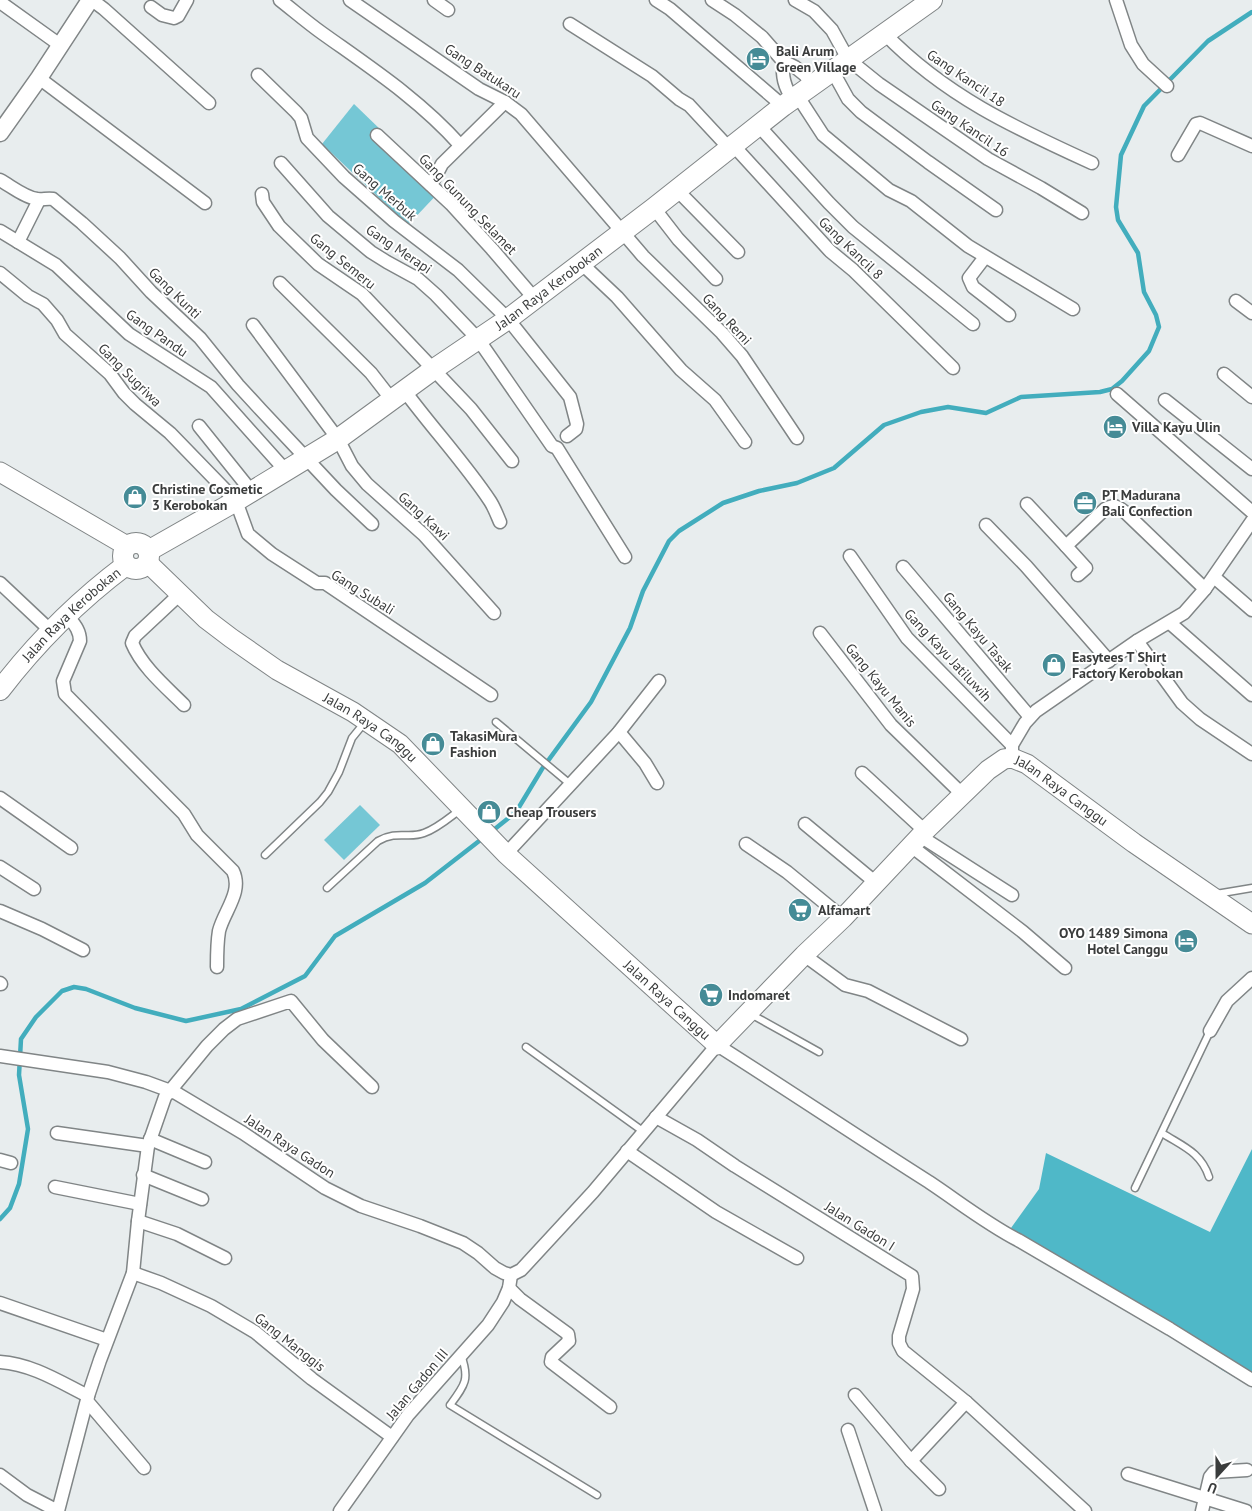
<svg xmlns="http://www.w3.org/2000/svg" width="1252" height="1511" font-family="'PT Sans',sans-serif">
  <rect width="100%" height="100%" fill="#e8edee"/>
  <g fill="#75c7d5">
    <polygon points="354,104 442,189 408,225 322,144"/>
    <polygon points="360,805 380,825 344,860 324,840"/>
  </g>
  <polygon fill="#4fb8c8" points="1252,1149 1252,1387 1222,1370 1011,1228 1039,1189 1046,1153 1210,1232"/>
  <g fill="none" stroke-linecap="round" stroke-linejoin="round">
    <g stroke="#42adbd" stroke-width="4.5">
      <polyline points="491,832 516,812 542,769 591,702 630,628 643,591 669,541 679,531 723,503 759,491 797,483 834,468 884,425 921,412 948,407 986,413 1021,397 1100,392 1112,389 1122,381 1149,351 1159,327 1156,315 1144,292 1138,253 1118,220 1116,207 1121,155 1144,106 1208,41 1252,12"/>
      <polyline points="0,1219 10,1208 19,1184 28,1129 19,1075 21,1039 36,1017 62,991 74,987 86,989 135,1008 186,1021 241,1009 305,976 335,936 425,883 483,838"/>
    </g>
    <g stroke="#808586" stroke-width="9">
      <g id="service">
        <polyline points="496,722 570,784"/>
        <polyline points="265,855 320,802 328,792 339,772 352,738 365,722"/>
        <path d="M327 888 378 841C397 830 409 839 424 833 438 828 450 817 461 809"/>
        <polyline points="1216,894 1252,888"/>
        <polyline points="749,1013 819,1052"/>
        <polyline points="526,1047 644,1132"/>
        <path d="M1162 1133C1182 1146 1201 1152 1209 1177"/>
        <polyline points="1135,1188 1210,1031"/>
        <path d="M461 1355C470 1379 465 1385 450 1405L597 1495"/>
      </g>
    </g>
    <g stroke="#808586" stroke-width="15">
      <g id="minor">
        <polyline points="92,0 104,9 209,103"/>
        <path d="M280 0C294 11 308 23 322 33 371 68 420 100 460 145"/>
        <polyline points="350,0 479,89 505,102 521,114 643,256 722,333 742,356 797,438"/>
        <polyline points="434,0 448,10"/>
        <polyline points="656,0 670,9 783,106"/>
        <polyline points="712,0 735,15 762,37 783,61 795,67 805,75 812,85"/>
        <polyline points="795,0 814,11 832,30 848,59 879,84 988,159 1041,188 1082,213"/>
        <polyline points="1116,0 1131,45 1143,64 1167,86"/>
        <polyline points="0,2 60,45"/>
        <polyline points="151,7 162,15 174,18 178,16 187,0"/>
        <polyline points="570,24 652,76 679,99 689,105 729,148"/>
        <path d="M884 33C945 96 1015 128 1092 163"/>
        <path d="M783 61C782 76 784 87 793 99"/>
        <polyline points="832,70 848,99 861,112 928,162 996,210"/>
        <polyline points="258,75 296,112 301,118 307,138 344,177 394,221 458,270 508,319 570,397 577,424 576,429 567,436"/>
        <polyline points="39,78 205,203"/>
        <polyline points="797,95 823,135 889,190 911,201 968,246 1073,309"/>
        <polyline points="759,126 829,203 853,227 973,324"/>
        <polyline points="377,135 451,204 492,249 534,298"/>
        <polyline points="733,145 830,251 853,270 953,368"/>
        <polyline points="1178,155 1196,124 1200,123 1252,146"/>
        <polyline points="281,163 328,216 371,252 387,262 418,279 436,295 478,339 552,446 557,448 625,557"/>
        <path d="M0 180C11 186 24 197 37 199 42 200 47 198 53 199L82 223 120 258 151 292 200 338 238 385 261 410 336 490 372 524"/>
        <polyline points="431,185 442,164 505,102"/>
        <polyline points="677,190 738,252"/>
        <polyline points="262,194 263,202 279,226 318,264 362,294 471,409 512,461"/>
        <polyline points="654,208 678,239 716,279"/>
        <polyline points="0,231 56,265 129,334 211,387 286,471"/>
        <polyline points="18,242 39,200"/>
        <polyline points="985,257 969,278 973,287 1009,315"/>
        <polyline points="581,263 617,297 681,370 715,400 745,442"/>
        <polyline points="0,273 28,296 43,304 57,320 65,334 110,374 124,393 135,404 170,433 236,501 248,534 272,554 317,583 325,583 491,695"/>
        <polyline points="280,283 371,373 392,400"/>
        <polyline points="1236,301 1252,313"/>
        <polyline points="253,325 338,439 352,466 367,484 424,535 494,613"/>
        <polyline points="1224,374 1252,397"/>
        <path d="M404 390C432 428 464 462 490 501 494 507 497 515 500 522"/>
        <polyline points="1117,394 1252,512"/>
        <polyline points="1165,400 1252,469"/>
        <polyline points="199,426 252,492"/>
        <polyline points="1027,504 1066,546"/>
        <polyline points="986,525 1026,566 1109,661"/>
        <polyline points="850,556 907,638 1012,745"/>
        <polyline points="903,567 1030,717"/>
        <path d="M1078 575 1086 568 1066 546 1105 509C1114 504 1118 506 1126 513L1205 589"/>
        <polyline points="1214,577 1252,610"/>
        <polyline points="0,583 51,631"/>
        <path d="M180 594 135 636 132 643C142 667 166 687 184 705"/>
        <path d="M67 615C74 624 80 630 80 641L63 681 65 694 184 814 197 835 233 871C243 892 224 911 219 931 217 943 217 956 217 967"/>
        <polyline points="1170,623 1252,695"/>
        <polyline points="820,633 891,725 963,795"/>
        <polyline points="1137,641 1182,703 1200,719 1252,754"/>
        <polyline points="619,732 645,763 657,783"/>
        <polyline points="1012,758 1012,745 1025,723 1036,711 1137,641 1184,613 1205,589 1252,521"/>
        <polyline points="862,773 925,831"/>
        <polyline points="0,798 71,848"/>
        <polyline points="805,824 875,882"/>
        <polyline points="920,836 1012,895"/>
        <polyline points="746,844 787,872 843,918"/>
        <polyline points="911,846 1023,932 1065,968"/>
        <polyline points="506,854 619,732 659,681"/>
        <polyline points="0,867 34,889"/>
        <polyline points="0,911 42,929 83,950"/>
        <polyline points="804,955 845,985 868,991 961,1039"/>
        <polyline points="0,983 1,984"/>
        <polyline points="1210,1031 1227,1001 1252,978"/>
        <path d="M0 1056 108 1072 146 1082 176 1093 243 1133 325 1188 361 1206 420 1226 463 1243 478 1253 495 1268 504 1273 511 1275 521 1270 593 1192 717 1045C788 1090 858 1137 929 1182 959 1202 987 1224 1018 1240L1170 1329 1252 1380"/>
        <polyline points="656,1117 697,1140 735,1166 912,1276 913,1289 899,1336 899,1343 903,1351 966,1402 1085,1511"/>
        <polyline points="57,1133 148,1146"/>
        <polyline points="150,1139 205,1162"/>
        <polyline points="627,1151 716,1212 797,1258"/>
        <polyline points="0,1160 11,1163"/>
        <polyline points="143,1175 202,1199"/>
        <polyline points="55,1187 140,1204"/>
        <polyline points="138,1221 177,1234 225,1258"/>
        <polyline points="133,1273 161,1283 211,1306 255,1332 312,1379 392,1437"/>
        <polyline points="509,1288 520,1299 568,1334 569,1341 552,1357 551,1362 610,1407"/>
        <polyline points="0,1303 107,1340"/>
        <path d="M0 1362C32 1364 60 1382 88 1396"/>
        <polyline points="855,1395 911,1461 966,1402"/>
        <polyline points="87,1401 144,1468"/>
        <polyline points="848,1430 875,1511"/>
        <polyline points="911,1461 939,1489"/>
        <polyline points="1128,1474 1246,1511"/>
        <polyline points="0,1475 27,1495 58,1511 88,1396 100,1360 133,1273 138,1221 148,1146 165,1097 207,1046 224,1029 237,1019 291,1001 323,1040 372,1087"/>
        <polyline points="340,1511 408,1415 488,1325 503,1302 509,1288 511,1275"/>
        <polyline points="1202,1511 1210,1477 1214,1472 1247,1470"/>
      </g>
    </g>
    <g stroke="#808586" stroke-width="19">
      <polyline id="tertiary" points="0,133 39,78 90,0"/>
    </g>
    <g stroke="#808586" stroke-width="21">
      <g id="secondary">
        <polyline points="0,472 127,546"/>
        <path id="s1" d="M148 563 206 619 231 638 277 670 353 712 400 744 506 854 717 1045 804 955 843 918 925 831 988 770 1004 759 1012 758 1027 764 1134 843 1252 924"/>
      </g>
    </g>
    <g stroke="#808586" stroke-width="22">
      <g id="primary">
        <circle cx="136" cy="556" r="13"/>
        <path id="s2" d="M148 551 236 501 338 439 434 369 508 319 654 208 783 106 932 0"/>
        <path id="s3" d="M0 690C36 643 78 601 126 565"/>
      </g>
    </g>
    <use href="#service" stroke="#fff" stroke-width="6"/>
    <use href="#minor" stroke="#fff" stroke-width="12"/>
    <use href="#tertiary" stroke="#fff" stroke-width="16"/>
    <use href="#secondary" stroke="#fff" stroke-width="19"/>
    <use href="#primary" stroke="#fff" stroke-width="20"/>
  </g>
  <defs>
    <g id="hotel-disc" transform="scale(1.25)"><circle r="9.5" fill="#458b96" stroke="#fff"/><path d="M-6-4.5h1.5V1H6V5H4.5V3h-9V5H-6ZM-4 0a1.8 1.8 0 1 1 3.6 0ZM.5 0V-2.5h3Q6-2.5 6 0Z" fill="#fff"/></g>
    <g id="shop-disc" transform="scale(1.25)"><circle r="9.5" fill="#458b96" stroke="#fff"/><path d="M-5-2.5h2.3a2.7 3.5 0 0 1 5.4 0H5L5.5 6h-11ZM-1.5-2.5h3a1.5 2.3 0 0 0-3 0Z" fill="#fff"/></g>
    <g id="office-disc" transform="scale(1.25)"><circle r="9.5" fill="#458b96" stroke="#fff"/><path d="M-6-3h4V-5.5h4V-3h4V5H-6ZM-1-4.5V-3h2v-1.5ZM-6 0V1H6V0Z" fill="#fff"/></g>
    <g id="supermarket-disc" transform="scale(1.25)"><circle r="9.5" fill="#458b96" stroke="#fff"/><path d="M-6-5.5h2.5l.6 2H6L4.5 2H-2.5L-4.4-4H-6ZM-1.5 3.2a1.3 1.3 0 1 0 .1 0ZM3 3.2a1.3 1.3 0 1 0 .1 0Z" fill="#fff"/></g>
  </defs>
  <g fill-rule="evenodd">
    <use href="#hotel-disc" x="758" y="59"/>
    <use href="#hotel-disc" x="1115" y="427"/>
    <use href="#shop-disc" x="135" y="497"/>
    <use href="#office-disc" x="1085" y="503"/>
    <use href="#shop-disc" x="1054" y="665"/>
    <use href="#shop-disc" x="433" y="744"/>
    <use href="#shop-disc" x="489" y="812"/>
    <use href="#supermarket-disc" x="800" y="910"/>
    <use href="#hotel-disc" x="1186" y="941"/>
    <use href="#supermarket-disc" x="711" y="995"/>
  </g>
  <g text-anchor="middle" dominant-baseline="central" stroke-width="4" stroke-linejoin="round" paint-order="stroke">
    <g font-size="14" font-weight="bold" fill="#3a3c3c" stroke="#fff" text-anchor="start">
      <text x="776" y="51">Bali Arum<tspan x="776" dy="16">Green Village</tspan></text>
      <text x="1132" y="427">Villa Kayu Ulin</text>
      <text x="152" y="489">Christine Cosmetic<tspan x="152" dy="16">3 Kerobokan</tspan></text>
      <text x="1102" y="495">PT Madurana<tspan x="1102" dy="16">Bali Confection</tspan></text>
      <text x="1072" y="657">Easytees T Shirt<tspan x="1072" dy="16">Factory Kerobokan</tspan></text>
      <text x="450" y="736">TakasiMura<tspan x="450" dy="16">Fashion</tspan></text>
      <text x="506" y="812">Cheap Trousers</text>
      <text x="818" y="910">Alfamart</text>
      <text x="1168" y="933" text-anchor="end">OYO 1489 Simona<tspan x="1168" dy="16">Hotel Canggu</tspan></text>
      <text x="728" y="995">Indomaret</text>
    </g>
    <g font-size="14" fill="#3a3c3c" stroke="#fff">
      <text transform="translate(483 71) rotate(33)">Gang Batukaru</text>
      <text transform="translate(966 78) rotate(34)">Gang Kancil 18</text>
      <text transform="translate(970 128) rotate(34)">Gang Kancil 16</text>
      <text transform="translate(385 192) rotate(41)">Gang Merbuk</text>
      <text transform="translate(468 204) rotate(46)">Gang Gunung Selamet</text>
      <text transform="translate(851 248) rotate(44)">Gang Kancil 8</text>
      <text transform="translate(399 249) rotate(34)">Gang Merapi</text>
      <text transform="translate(343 261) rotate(39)">Gang Semeru</text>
      <text stroke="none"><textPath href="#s2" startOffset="480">Jalan Raya Kerobokan</textPath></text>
      <text transform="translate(175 293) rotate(44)">Gang Kunti</text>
      <text transform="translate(727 319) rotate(47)">Gang Remi</text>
      <text transform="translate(157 333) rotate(35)">Gang Pandu</text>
      <text transform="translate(130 375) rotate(45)">Gang Sugriwa</text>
      <text transform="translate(424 516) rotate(43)">Gang Kawi</text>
      <text transform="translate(363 592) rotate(32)">Gang Subali</text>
      <text stroke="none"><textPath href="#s3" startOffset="104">Jalan Raya Kerobokan</textPath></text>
      <text transform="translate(978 632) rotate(50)">Gang Kayu Tasak</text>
      <text transform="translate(948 655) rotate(47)">Gang Kayu Jatiluwih</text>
      <text transform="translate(881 685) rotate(51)">Gang Kayu Manis</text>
      <text stroke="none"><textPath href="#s1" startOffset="278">Jalan Raya Canggu</textPath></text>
      <text stroke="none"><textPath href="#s1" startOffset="1222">Jalan Raya Canggu</textPath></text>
      <text stroke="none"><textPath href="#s1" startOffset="682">Jalan Raya Canggu</textPath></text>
      <text transform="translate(290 1146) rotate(33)">Jalan Raya Gadon</text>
      <text transform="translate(860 1226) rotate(32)">Jalan Gadon I</text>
      <text transform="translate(290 1342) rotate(38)">Gang Manggis</text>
      <text transform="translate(417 1384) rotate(-50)">Jalan Gadon III</text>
    </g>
  </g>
  <g transform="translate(1217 1476) rotate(201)" stroke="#ffffff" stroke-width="4" paint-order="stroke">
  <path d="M0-4L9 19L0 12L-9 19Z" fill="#3a3c3c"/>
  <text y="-8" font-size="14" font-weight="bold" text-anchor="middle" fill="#3a3c3c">U</text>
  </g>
</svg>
